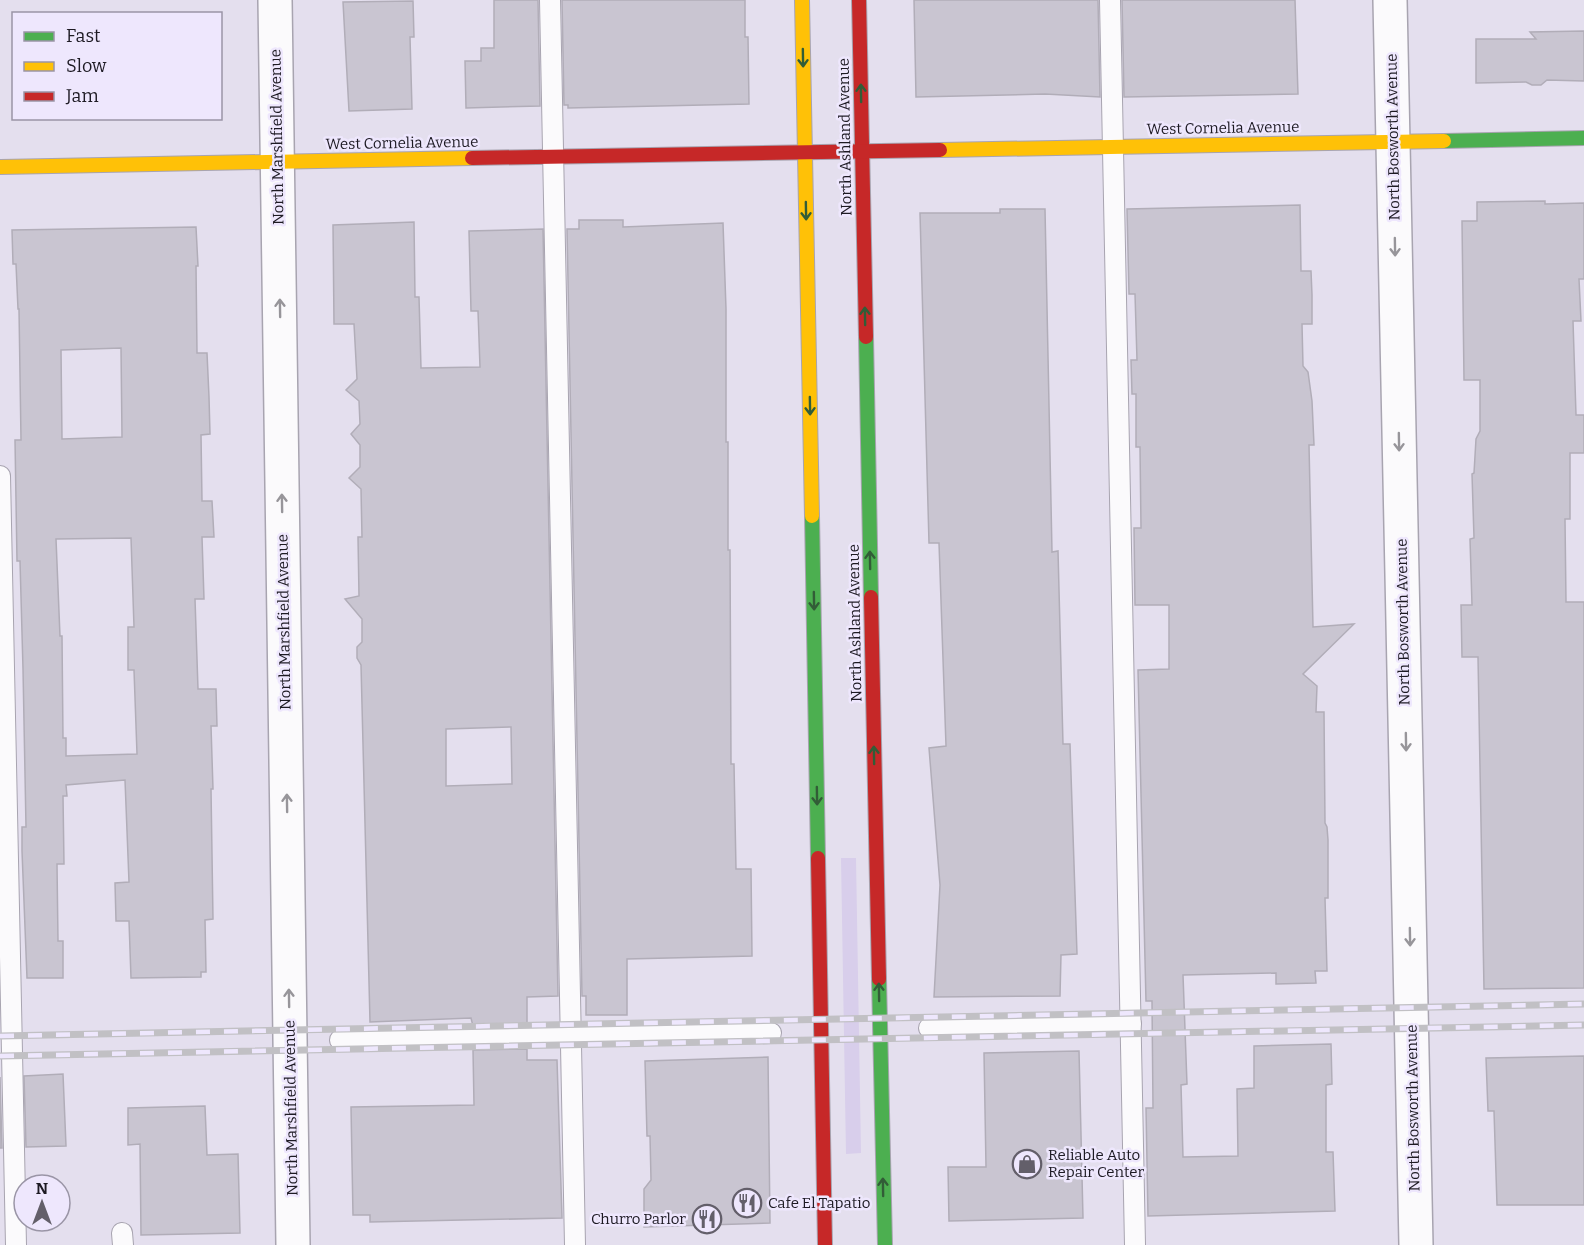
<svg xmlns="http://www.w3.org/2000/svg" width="1584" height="1245" font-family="Bitter,serif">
  <rect width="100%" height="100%" fill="#e4dfee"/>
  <polygon fill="#d8ceeb" points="841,858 856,858 861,1153 846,1154"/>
  <g fill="#c9c5d1" stroke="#b1adb8" stroke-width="1.5" fill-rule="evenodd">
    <polygon points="494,0 538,0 540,106 466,108 465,61 481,61 481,48 494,48"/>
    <polygon points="562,0 745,0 745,37 748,37 749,104 568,108 568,105 564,105"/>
    <polygon points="914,0 1098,0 1100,97 1045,94 916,97"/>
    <polygon points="1122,0 1295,0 1298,94 1124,97"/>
    <polygon points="413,1 414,37 410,37 412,109 349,111 343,2"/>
    <polygon points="1584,31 1584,81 1547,80 1541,85 1532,85 1526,82 1476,83 1476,39 1536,39 1530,32"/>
    <polygon points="1545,201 1545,204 1584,203 1584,279 1579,279 1581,321 1573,321 1576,415 1584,415 1584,453 1570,453 1570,519 1565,519 1566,602 1584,602 1584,988 1484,989 1478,657 1462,657 1461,605 1472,605 1470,539 1474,538 1472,474 1474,473 1476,439 1480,431 1480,380 1464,380 1462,221 1477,221 1477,202"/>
    <polygon points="1300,205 1301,271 1311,271 1312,295 1312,324 1302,324 1303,366 1308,372 1312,401 1314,445 1309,445 1313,627 1354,624 1303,674 1317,686 1316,712 1324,712 1325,823 1327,827 1328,840 1328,898 1325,898 1327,971 1315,971 1316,983 1276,984 1276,973 1183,975 1187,1084 1181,1085 1183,1157 1238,1156 1237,1089 1254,1088 1254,1046 1331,1044 1332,1084 1326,1085 1326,1152 1333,1152 1335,1211 1148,1216 1146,1108 1153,1108 1152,1001 1146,1001 1138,670 1169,669 1169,605 1135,605 1134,528 1141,528 1140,447 1136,447 1136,394 1132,394 1131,360 1137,360 1135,294 1129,294 1127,209"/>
    <polygon points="1000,209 1045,209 1052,552 1058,551 1063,744 1070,744 1077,954 1061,955 1060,996 934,997 940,885 929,748 946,746 939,543 929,543 920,213 1000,213"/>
    <polygon points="579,220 623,220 623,227 723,223 726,309 726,442 728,442 728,550 730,550 731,764 734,764 736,869 751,869 752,956 627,959 627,1015 586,1015 586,996 582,996 567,229 579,229"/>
    <path d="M414 222 415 297H419L421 368 480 367 478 311H471L469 231 543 229 558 996 527 997V1025L473 1026 471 1018 370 1022 361 665 357 658V647L362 642V619L345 599 359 596 358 537H362L361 489 349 478 360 467V445L351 434 360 424 359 401 346 390 357 379 354 324H334L333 225ZM511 727 512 784 446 786V729Z"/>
    <path d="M196 227 198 266H196L197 353H207L209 397 210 434 201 435 202 501H212L214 537H202L204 599H195L198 689H216L217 726H211L213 789H211L213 919 205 920 206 972H201V977L131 978 129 921H116L115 883 129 882 125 780 66 785 67 796H63L64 864H57L58 941H63V978H27L22 851V827H26L23 669 20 561H17L15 440H21L19 309H18L16 264H13L12 230ZM121 348 122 437 62 439 61 350ZM131 538 134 627H128V670H134L137 754 66 756V738H63L62 636H60L56 539Z"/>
    <polygon points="527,1049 527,1060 557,1060 562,1218 370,1222 370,1215 353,1215 351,1107 474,1105 473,1050"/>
    <polygon points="1079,1051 1083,1218 949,1221 948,1167 986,1167 984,1053"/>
    <polygon points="1584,1056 1584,1205 1497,1205 1494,1111 1488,1111 1486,1058"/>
    <polygon points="768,1057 770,1223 644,1227 644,1189 651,1180 650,1136 647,1136 645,1061"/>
    <polygon points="63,1074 66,1146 26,1147 24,1076"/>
    <polygon points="0,1077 2,1148 0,1148"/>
    <polygon points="205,1106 207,1155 238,1154 240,1233 141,1235 140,1144 128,1145 128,1108"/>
  </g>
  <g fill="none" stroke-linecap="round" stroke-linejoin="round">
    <g stroke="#a8a4b0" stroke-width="22">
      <g id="lane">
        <polyline points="550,0 575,1245"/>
        <polyline points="1110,0 1135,1245"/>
        <polyline points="0,476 16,1245"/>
        <polyline points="929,1028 1131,1024"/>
        <polyline points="340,1040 771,1033"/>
        <polyline points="122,1233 123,1245"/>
      </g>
    </g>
    <g stroke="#a8a4b0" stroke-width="36">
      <g id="street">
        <polyline points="275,0 293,1245"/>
        <polyline points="1390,0 1416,1245"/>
      </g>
    </g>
    <g stroke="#a8a4b0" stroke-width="16">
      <g id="fast">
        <polyline points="1444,141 1584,138"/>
        <polyline points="866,337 871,597"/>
        <polyline points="812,516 818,858"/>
        <polyline points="879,979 885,1245"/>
      </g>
    </g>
    <g stroke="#a8a4b0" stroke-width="16">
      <g id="slow">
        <polyline points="802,0 812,516"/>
        <polyline points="940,150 1444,141"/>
        <polyline points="0,167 472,158"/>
      </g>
    </g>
    <g stroke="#a8a4b0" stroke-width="16">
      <g id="jam">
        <polyline points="859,0 866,337"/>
        <polyline points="472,158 940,150"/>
        <polyline points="871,597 879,979"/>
        <polyline points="818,858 825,1245"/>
      </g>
    </g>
    <use href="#lane" stroke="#fbfafc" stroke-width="20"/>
    <use href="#street" stroke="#fbfafc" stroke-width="33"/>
    <use href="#fast" stroke="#4caf50" stroke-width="14"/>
    <use href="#slow" stroke="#ffc107" stroke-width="14"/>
    <use href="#jam" stroke="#c62828" stroke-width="14"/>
    <g stroke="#c1c0c4" stroke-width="7">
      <g id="rail">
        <polyline points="0,1036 1584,1004"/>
        <polyline points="0,1056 1584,1025"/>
      </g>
    </g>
    <use href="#rail" stroke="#eee7fd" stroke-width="4.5" stroke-dasharray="14" stroke-linecap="butt"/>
  </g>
  <defs><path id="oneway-shaft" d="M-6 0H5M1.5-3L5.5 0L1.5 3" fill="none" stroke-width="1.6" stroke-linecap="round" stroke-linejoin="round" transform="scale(1.5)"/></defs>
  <g stroke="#325d37">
    <use href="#oneway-shaft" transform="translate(803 58) rotate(89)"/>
    <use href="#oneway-shaft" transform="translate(861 93) rotate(-91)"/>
    <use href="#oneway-shaft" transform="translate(806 211) rotate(89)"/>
    <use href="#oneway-shaft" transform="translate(865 316) rotate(-91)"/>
    <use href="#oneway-shaft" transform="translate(810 406) rotate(89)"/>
    <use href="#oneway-shaft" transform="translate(870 560) rotate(-91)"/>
    <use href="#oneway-shaft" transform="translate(814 601) rotate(89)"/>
    <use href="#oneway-shaft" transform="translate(874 755) rotate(-91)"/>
    <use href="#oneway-shaft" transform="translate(817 796) rotate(89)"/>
    <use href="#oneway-shaft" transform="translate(879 992) rotate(-91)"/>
    <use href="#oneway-shaft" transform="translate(883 1187) rotate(-91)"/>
  </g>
  <g stroke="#97959a">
    <use href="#oneway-shaft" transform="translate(1395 247) rotate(89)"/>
    <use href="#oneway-shaft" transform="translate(280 308) rotate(-91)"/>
    <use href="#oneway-shaft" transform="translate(1399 442) rotate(89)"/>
    <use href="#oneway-shaft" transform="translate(282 503) rotate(-91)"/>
    <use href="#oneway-shaft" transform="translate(1406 742) rotate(89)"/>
    <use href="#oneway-shaft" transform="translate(287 803) rotate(-91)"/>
    <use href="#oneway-shaft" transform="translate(1410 937) rotate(89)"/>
    <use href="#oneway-shaft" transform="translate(289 998) rotate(-91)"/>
  </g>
  <defs>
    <g id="shop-ring" transform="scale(1.5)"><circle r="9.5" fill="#eee7fd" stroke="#635f6a" stroke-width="1.5"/><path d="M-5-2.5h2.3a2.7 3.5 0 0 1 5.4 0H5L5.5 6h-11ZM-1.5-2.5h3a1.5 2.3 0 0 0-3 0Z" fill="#635f6a"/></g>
    <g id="restaurant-ring" transform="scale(1.5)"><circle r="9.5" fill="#eee7fd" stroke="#635f6a" stroke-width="1.5"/><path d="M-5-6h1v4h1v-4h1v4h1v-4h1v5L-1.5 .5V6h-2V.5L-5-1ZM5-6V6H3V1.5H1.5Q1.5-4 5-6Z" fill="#635f6a"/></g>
  </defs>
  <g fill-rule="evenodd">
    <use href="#shop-ring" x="1027" y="1164"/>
    <use href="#restaurant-ring" x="747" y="1203"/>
    <use href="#restaurant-ring" x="707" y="1219"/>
  </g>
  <g text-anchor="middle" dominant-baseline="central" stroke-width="5" stroke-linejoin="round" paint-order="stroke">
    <g font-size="15" fill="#1d1a23" stroke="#eee7fd">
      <text transform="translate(1223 128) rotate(-1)">West Cornelia Avenue</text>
      <text transform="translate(277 137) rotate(-91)">North Marshfield Avenue</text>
      <text transform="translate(845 137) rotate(-91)">North Ashland Avenue</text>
      <text transform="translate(1393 137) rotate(-91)">North Bosworth Avenue</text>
      <text transform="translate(402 143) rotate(-1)">West Cornelia Avenue</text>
      <text transform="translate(284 622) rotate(-91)">North Marshfield Avenue</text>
      <text transform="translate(1403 622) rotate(-91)">North Bosworth Avenue</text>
      <text transform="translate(855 623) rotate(-91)">North Ashland Avenue</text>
      <text transform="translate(291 1108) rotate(-91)">North Marshfield Avenue</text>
      <text transform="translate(1413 1108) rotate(-91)">North Bosworth Avenue</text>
    </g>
    <g font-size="15" fill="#1d1a23" stroke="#eee7fd" text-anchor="start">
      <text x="1048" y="1155">Reliable Auto<tspan x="1048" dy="17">Repair Center</tspan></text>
      <text x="768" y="1203">Cafe El Tapatio</text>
      <text x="686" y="1219" text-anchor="end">Churro Parlor</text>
    </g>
  </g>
  <rect x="12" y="12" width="210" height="108" fill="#eee7fd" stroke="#9a95a6" stroke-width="1.5"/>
  <rect x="24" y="32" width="30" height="9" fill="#4caf50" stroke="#9a95a6" stroke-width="1.5"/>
  <text x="66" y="42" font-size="18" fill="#1d1a23">Fast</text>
  <rect x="24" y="62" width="30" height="9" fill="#ffc107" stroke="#9a95a6" stroke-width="1.5"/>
  <text x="66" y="72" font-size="18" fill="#1d1a23">Slow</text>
  <rect x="24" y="92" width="30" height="9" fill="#c62828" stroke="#9a95a6" stroke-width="1.5"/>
  <text x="66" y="102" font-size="18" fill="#1d1a23">Jam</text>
  <g transform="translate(42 1203)"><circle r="28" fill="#eee7fd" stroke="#9a95a6" stroke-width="1.5"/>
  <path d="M0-4.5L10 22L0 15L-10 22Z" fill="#635f6a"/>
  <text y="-9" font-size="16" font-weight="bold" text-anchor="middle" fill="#1d1a23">N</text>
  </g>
</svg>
